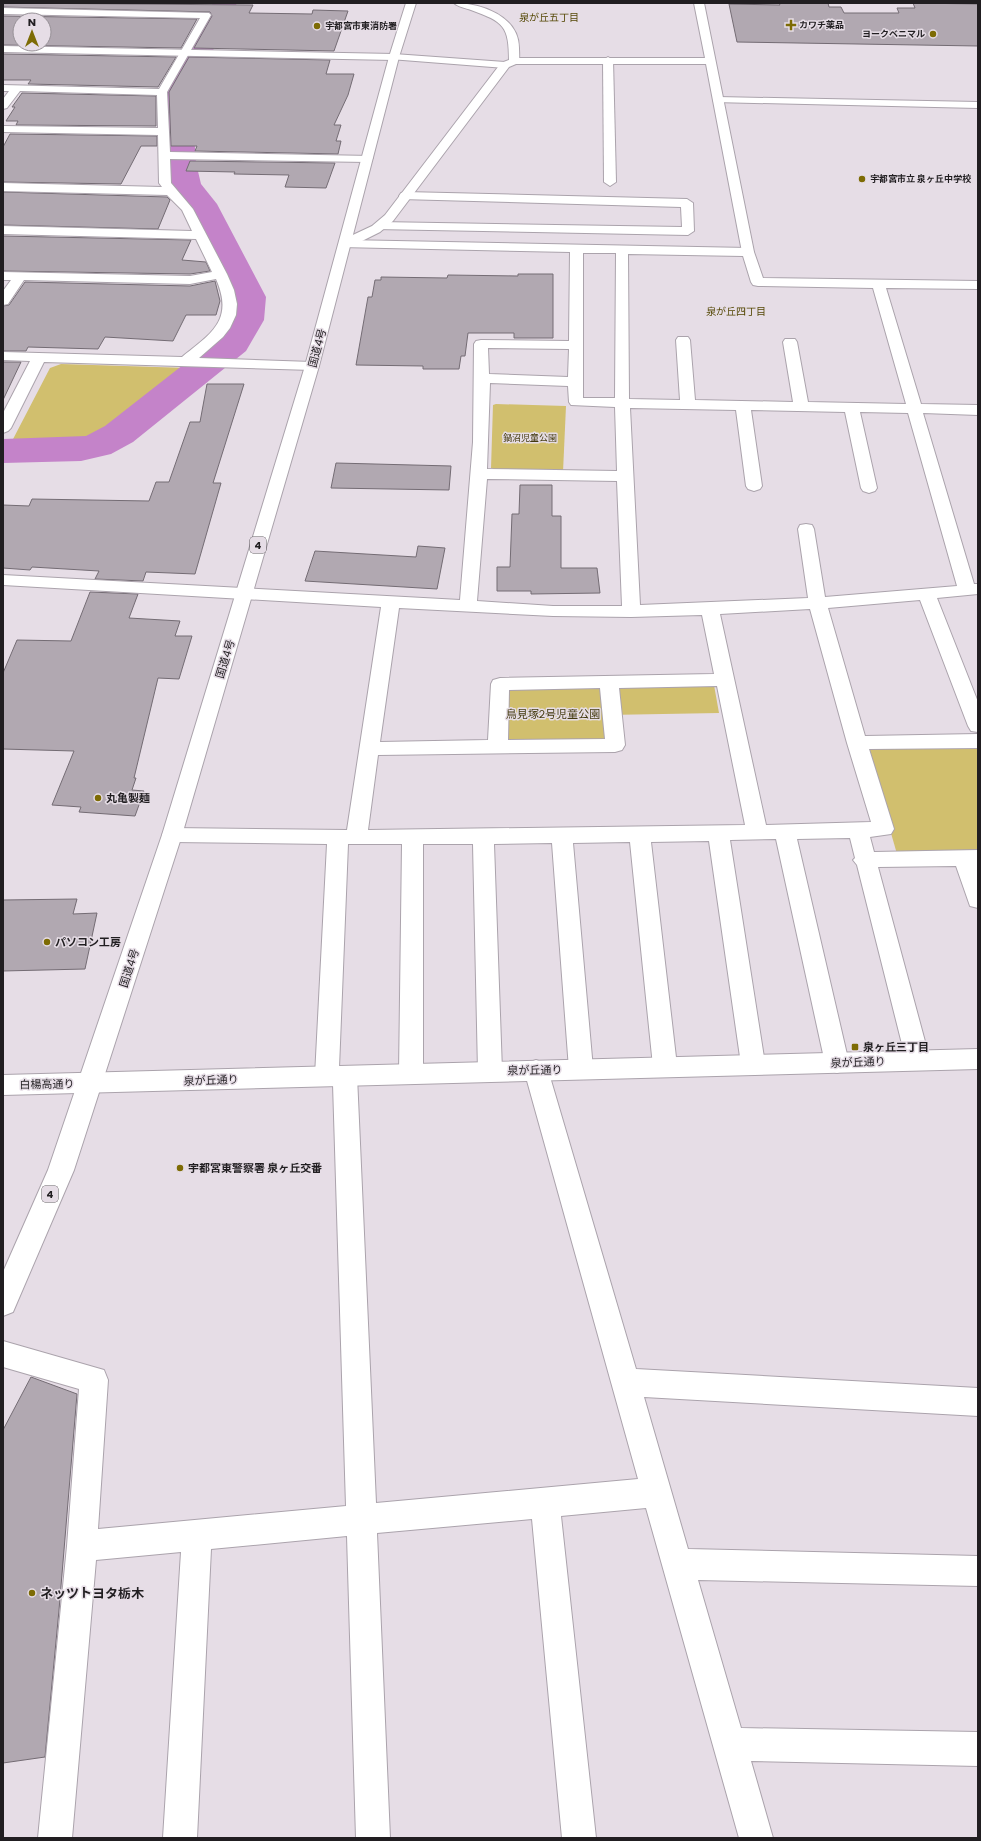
<svg xmlns="http://www.w3.org/2000/svg" width="981" height="1841" font-family="Poppins,'Noto Sans JP',sans-serif">
  <rect width="100%" height="100%" fill="#e6dde6"/>
  <g fill="#d1bf6e">
    <path d="M61 364 188 368 105 435C78 450 41 443 11 443L50 368Z"/>
    <polygon points="496,404 566,406 563,472 499,471 491,468 493,405"/>
    <polygon points="714,685 719,713 607,715 609,742 505,742 506,687"/>
    <polygon points="978,745 978,852 897,854 866,746"/>
  </g>
  <g fill="#c483c9">
    <path d="M179 161H184L185 184 207 208 251 295 250 314 246 326 239 336 223 350 219 349C234 335 247 322 246 300L201 207 180 185Z"/>
    <path d="M192 373 198 374 116 439C85 456 52 452 18 453L19 449C47 448 80 452 106 440Z"/>
  </g>
  <g fill="none" stroke-linecap="round" stroke-linejoin="round">
    <polygon fill="#c483c9" fill-rule="evenodd" points="213,3 237,3 193,90 192,104 196,163 201,184 217,204 266,297 264,320 246,351 133,442 111,454 81,461 3,463 3,439 86,436 105,426 220,336 230,320 232,297 188,207 171,186 166,163 164,104 167,90"/>
  </g>
  <g fill="#b1a8b1" stroke="#746c74" fill-rule="evenodd">
    <polygon points="3,3 253,5 249,13 312,14 313,10 348,11 334,51 194,48 212,16 210,12 3,7"/>
    <polygon points="779,3 828,3 829,7 841,7 844,13 899,13 897,8 915,8 913,3 978,4 978,46 737,42 729,4 780,5"/>
    <path d="M3 16 197 19 181 48 3 45ZM20 20H44V44H20Z"/>
    <polygon points="3,54 176,57 158,87 28,84 31,80 3,80"/>
    <polygon points="189,57 330,60 326,74 354,74 348,95 334,125 341,125 336,141 341,141 338,154 195,151 197,146 171,146 169,92"/>
    <polygon points="22,93 156,96 156,126 16,125 18,121 6,121 15,107 12,107"/>
    <polygon points="10,134 157,136 157,146 141,146 121,184 3,182 3,147"/>
    <polygon points="190,161 335,163 326,188 285,187 289,175 234,174 235,172 186,171"/>
    <polygon points="3,192 167,197 170,200 158,229 3,225"/>
    <polygon points="3,236 191,240 182,260 206,262 210,271 190,274 3,271"/>
    <polygon points="518,274 553,274 553,338 514,338 514,333 468,333 465,356 461,356 459,369 423,369 423,366 356,365 368,297 372,297 375,280 381,280 381,277 447,278 448,275 518,276"/>
    <polygon points="215,281 220,301 216,315 186,315 173,341 105,337 98,349 28,347 26,351 3,351 3,306 9,305 25,282 190,286"/>
    <polygon points="3,362 21,362 3,400"/>
    <polygon points="207,384 244,384 213,483 221,483 195,574 146,572 143,581 95,579 99,571 32,567 30,570 3,568 3,505 29,506 32,499 149,501 156,482 169,482 190,422 200,422"/>
    <polygon points="336,463 451,466 449,490 331,488"/>
    <polygon points="520,485 552,485 552,516 561,516 561,568 597,568 600,593 531,594 531,591 497,591 497,567 510,567 512,514 519,514"/>
    <polygon points="418,546 445,548 437,589 305,581 315,551 416,557"/>
    <polygon points="90,592 138,594 129,618 180,621 175,636 192,636 179,679 158,678 134,778 136,778 132,790 144,791 135,816 79,812 81,807 52,805 74,751 3,749 3,673 17,640 71,641"/>
    <polygon points="77,899 73,914 97,913 85,969 3,971 3,900"/>
    <polygon points="31,1377 77,1394 59,1610 45,1757 3,1763 3,1430"/>
  </g>
  <g fill="none" stroke-linecap="round" stroke-linejoin="round">
    <g stroke="#aba3ac" stroke-width="2">
      <g id="street">
        <path d="M454 3C481 3 519 16 519 48 519 53 520 59 518 63H510L509 61C509 26 504 22 471 10 466 8 458 7 454 3Z"/>
        <path d="M3 8 209 13 211 15 167 92 170 152 371 156 373 158 367 162 170 159 171 183 193 209 227 274 234 290 237 304 236 315 230 328 223 337 199 358 312 362 317 363 319 366 317 369 312 370 44 362 11 428 8 431 3 433V413L30 361 3 360V352L182 357C212 333 234 320 216 279L190 284 24 280 8 304 3 305V291L11 280H3V272L190 276 212 272 196 239 3 234V226L192 231 182 210 167 195 3 191V183L162 187 159 183 158 135 3 132V126L158 128 157 95 20 91 7 108 3 109V99L9 91H3V85L159 89 200 18 3 14Z"/>
        <polygon points="394,54 505,62 510,65 505,68 390,59 389,57"/>
        <polygon points="608,57 613,60 616,182 610,186 604,182 603,60"/>
        <polygon points="718,97 978,102 978,108 714,102 713,100"/>
        <polygon points="405,192 687,199 693,203 694,231 688,235 375,229 373,226 379,222 682,227 681,207 401,199 399,196 401,193"/>
        <path d="M345 240 748 248 754 252 763 278 978 281V289L886 288 921 404 978 405V415L923 413 974 584H978V594L937 598 978 702V732L971 731 968 726 920 600 828 608 865 736 978 734V748L869 749 894 829 891 834 870 837 874 852 978 850V908L970 906 956 866 878 867 930 1060 926 1067 918 1070 910 1067 906 1060 857 865 853 860 855 858 850 838 797 839 849 1063 845 1070 837 1073 829 1070 825 1063 776 839 730 840 765 1064 761 1071 753 1074 745 1071 741 1064 709 841 651 842 677 1066 673 1073 665 1076 657 1073 653 1066 630 842 573 843 593 1069 589 1076 581 1079 573 1076 569 1069 552 843 494 844 502 1071 498 1078 490 1081 482 1078 478 1071 473 844H423V1074L420 1081 411 1084 402 1081 399 1074 402 844H348L339 1068 345 1066 354 1069 357 1076 376 1503 638 1479 524 1070 528 1063 536 1060 544 1063 548 1070 636 1369 978 1388V1416L644 1397 688 1549 978 1556V1586L698 1580 741 1728 978 1732V1766L751 1761 773 1838H739L646 1508 561 1516 596 1838H562L532 1519 377 1533 390 1838H356L347 1536 211 1549 197 1838H163L181 1552 96 1560 72 1838H38L67 1546 79 1389 3 1367V1341L104 1370 108 1380 98 1529 346 1506 333 1084 327 1086 318 1083 315 1076 327 844 172 842 165 840 162 835 165 830 172 828 347 830 381 607 3 585V575L460 600 473 442 474 344 476 341 481 340 569 341 570 252 340 247 339 244 340 241ZM583 253H616L615 398H583ZM628 254 743 256 751 282 753 285 758 286 873 288 906 404 808 402 797 342 795 339H785L783 342 793 402 695 400 690 340 688 337H678L676 340 680 400 629 399ZM488 348 569 349 568 377 489 374ZM490 383 568 386 569 402 571 405 615 407 617 471 487 469ZM630 408 736 410 746 486 748 489 754 491 760 489 762 486 751 410 845 412 861 488 863 491 869 493 875 491 877 488 860 412 908 413 957 586 825 597 814 529 812 525 806 524 800 525 798 529 808 598 640 605ZM487 479 617 481 622 606H553L477 601ZM399 608 553 616 631 617 702 615 714 674 500 678 493 680 491 684 488 740 380 742ZM810 609 847 743 871 822 766 825 720 614ZM717 686 745 825 368 830 378 755 615 752 622 750 625 745 619 688ZM600 688 605 739 508 740 509 690Z"/>
      </g>
    </g>
    <g stroke="#aba3ac" stroke-width="2">
      <g id="secondary">
        <polygon points="694,3 704,3 754,252 753,255 748,256 742,252 706,64 516,64 509,67 393,221 380,232 350,247 345,248 339,244 340,241 372,226 385,215 501,63 514,58 705,58"/>
        <polygon points="3,46 394,54 399,57 394,60 3,52"/>
        <polygon points="978,1049 978,1069 3,1095 3,1075"/>
      </g>
    </g>
    <g stroke="#aba3ac" stroke-width="2">
      <polygon id="highway" points="406,3 416,3 399,57 319,366 182,835 74,1170 13,1312 3,1316 3,1272 48,1170 162,835 305,366 389,57"/>
    </g>
    <use href="#street" fill="#fff" fill-rule="evenodd"/>
    <use href="#secondary" fill="#fff" fill-rule="evenodd"/>
    <use href="#highway" fill="#fff" fill-rule="evenodd"/>
  </g>
  <g fill="#7d6b04" stroke="#e6dde6" stroke-width="1.5">
    <path d="M789 19h4v4h4v4h-4v4h-4v-4h-4v-4h4z"/>
    <circle cx="317" cy="26" r="4"/>
    <circle cx="933" cy="34" r="4"/>
    <circle cx="862" cy="179" r="4"/>
    <circle cx="98" cy="798" r="4"/>
    <circle cx="47" cy="942" r="4"/>
    <rect x="851" y="1043" width="8" height="8" rx="2"/>
    <circle cx="180" cy="1168" r="4"/>
    <circle cx="32" cy="1593" r="4"/>
  </g>
  <g text-anchor="middle" dominant-baseline="central" stroke-width="3" stroke-linejoin="round" paint-order="stroke">
    <g font-size="9" font-weight="bold" fill="#211e21" stroke="#e6dde6" text-anchor="start">
      <text x="799" y="25">カワチ薬品</text>
      <text x="325" y="26">宇都宮市東消防署</text>
      <text x="925" y="34" text-anchor="end">ヨークベニマル</text>
      <text x="870" y="179">宇都宮市立 泉ヶ丘中学校</text>
    </g>
    <g font-size="9" fill="#433a0f" stroke="#e6dde6">
      <text x="530" y="438">鍋沼児童公園</text>
    </g>
    <g font-size="10" fill="#564907" stroke="#e6dde6">
      <text x="549" y="17">泉が丘五丁目</text>
      <text x="736" y="311">泉が丘四丁目</text>
    </g>
    <g fill="#e6dde6" stroke="#5c575c" stroke-width="1">
      <rect x="250" y="537" width="16" height="16" rx="3"/>
      <rect x="42" y="1186" width="16" height="16" rx="3"/>
    </g>
    <g font-size="10" font-weight="bold" fill="#211e21">
      <text x="258" y="545">4</text>
      <text x="50" y="1194">4</text>
    </g>
    <g font-size="11" fill="#211e21" stroke="#e6dde6">
      <text transform="translate(317 348) rotate(-75)">国道4号</text>
      <text transform="translate(225 659) rotate(-73)">国道4号</text>
      <text transform="translate(129 968) rotate(-72)">国道4号</text>
      <text transform="translate(858 1062) rotate(-2)">泉が丘通り</text>
      <text transform="translate(535 1070) rotate(-1)">泉が丘通り</text>
      <text transform="translate(211 1080) rotate(-2)">泉が丘通り</text>
      <text transform="translate(47 1084) rotate(-1)">白楊高通り</text>
    </g>
    <g font-size="11" fill="#433a0f" stroke="#e6dde6">
      <text x="553" y="714">鳥見塚2号児童公園</text>
    </g>
    <g font-size="11" font-weight="bold" fill="#211e21" stroke="#e6dde6" text-anchor="start">
      <text x="106" y="798">丸亀製麺</text>
      <text x="55" y="942">パソコン工房</text>
      <text x="863" y="1047">泉ヶ丘三丁目</text>
      <text x="188" y="1168">宇都宮東警察署 泉ヶ丘交番</text>
    </g>
    <g font-size="13" font-weight="bold" fill="#211e21" stroke="#e6dde6" text-anchor="start">
      <text x="40" y="1593">ネッツトヨタ栃木</text>
    </g>
  </g>
  <rect width="981" height="1841" fill="none" stroke="#211e21" stroke-width="8"/>
  <g transform="translate(32 32)"><circle r="19" fill="#e6dde6" stroke="#979197"/>
  <path d="M0-3L7 15L0 10L-7 15Z" fill="#7d6b04"/>
  <text y="-6" font-size="11" font-weight="bold" text-anchor="middle" fill="#211e21">N</text>
  </g>
</svg>
